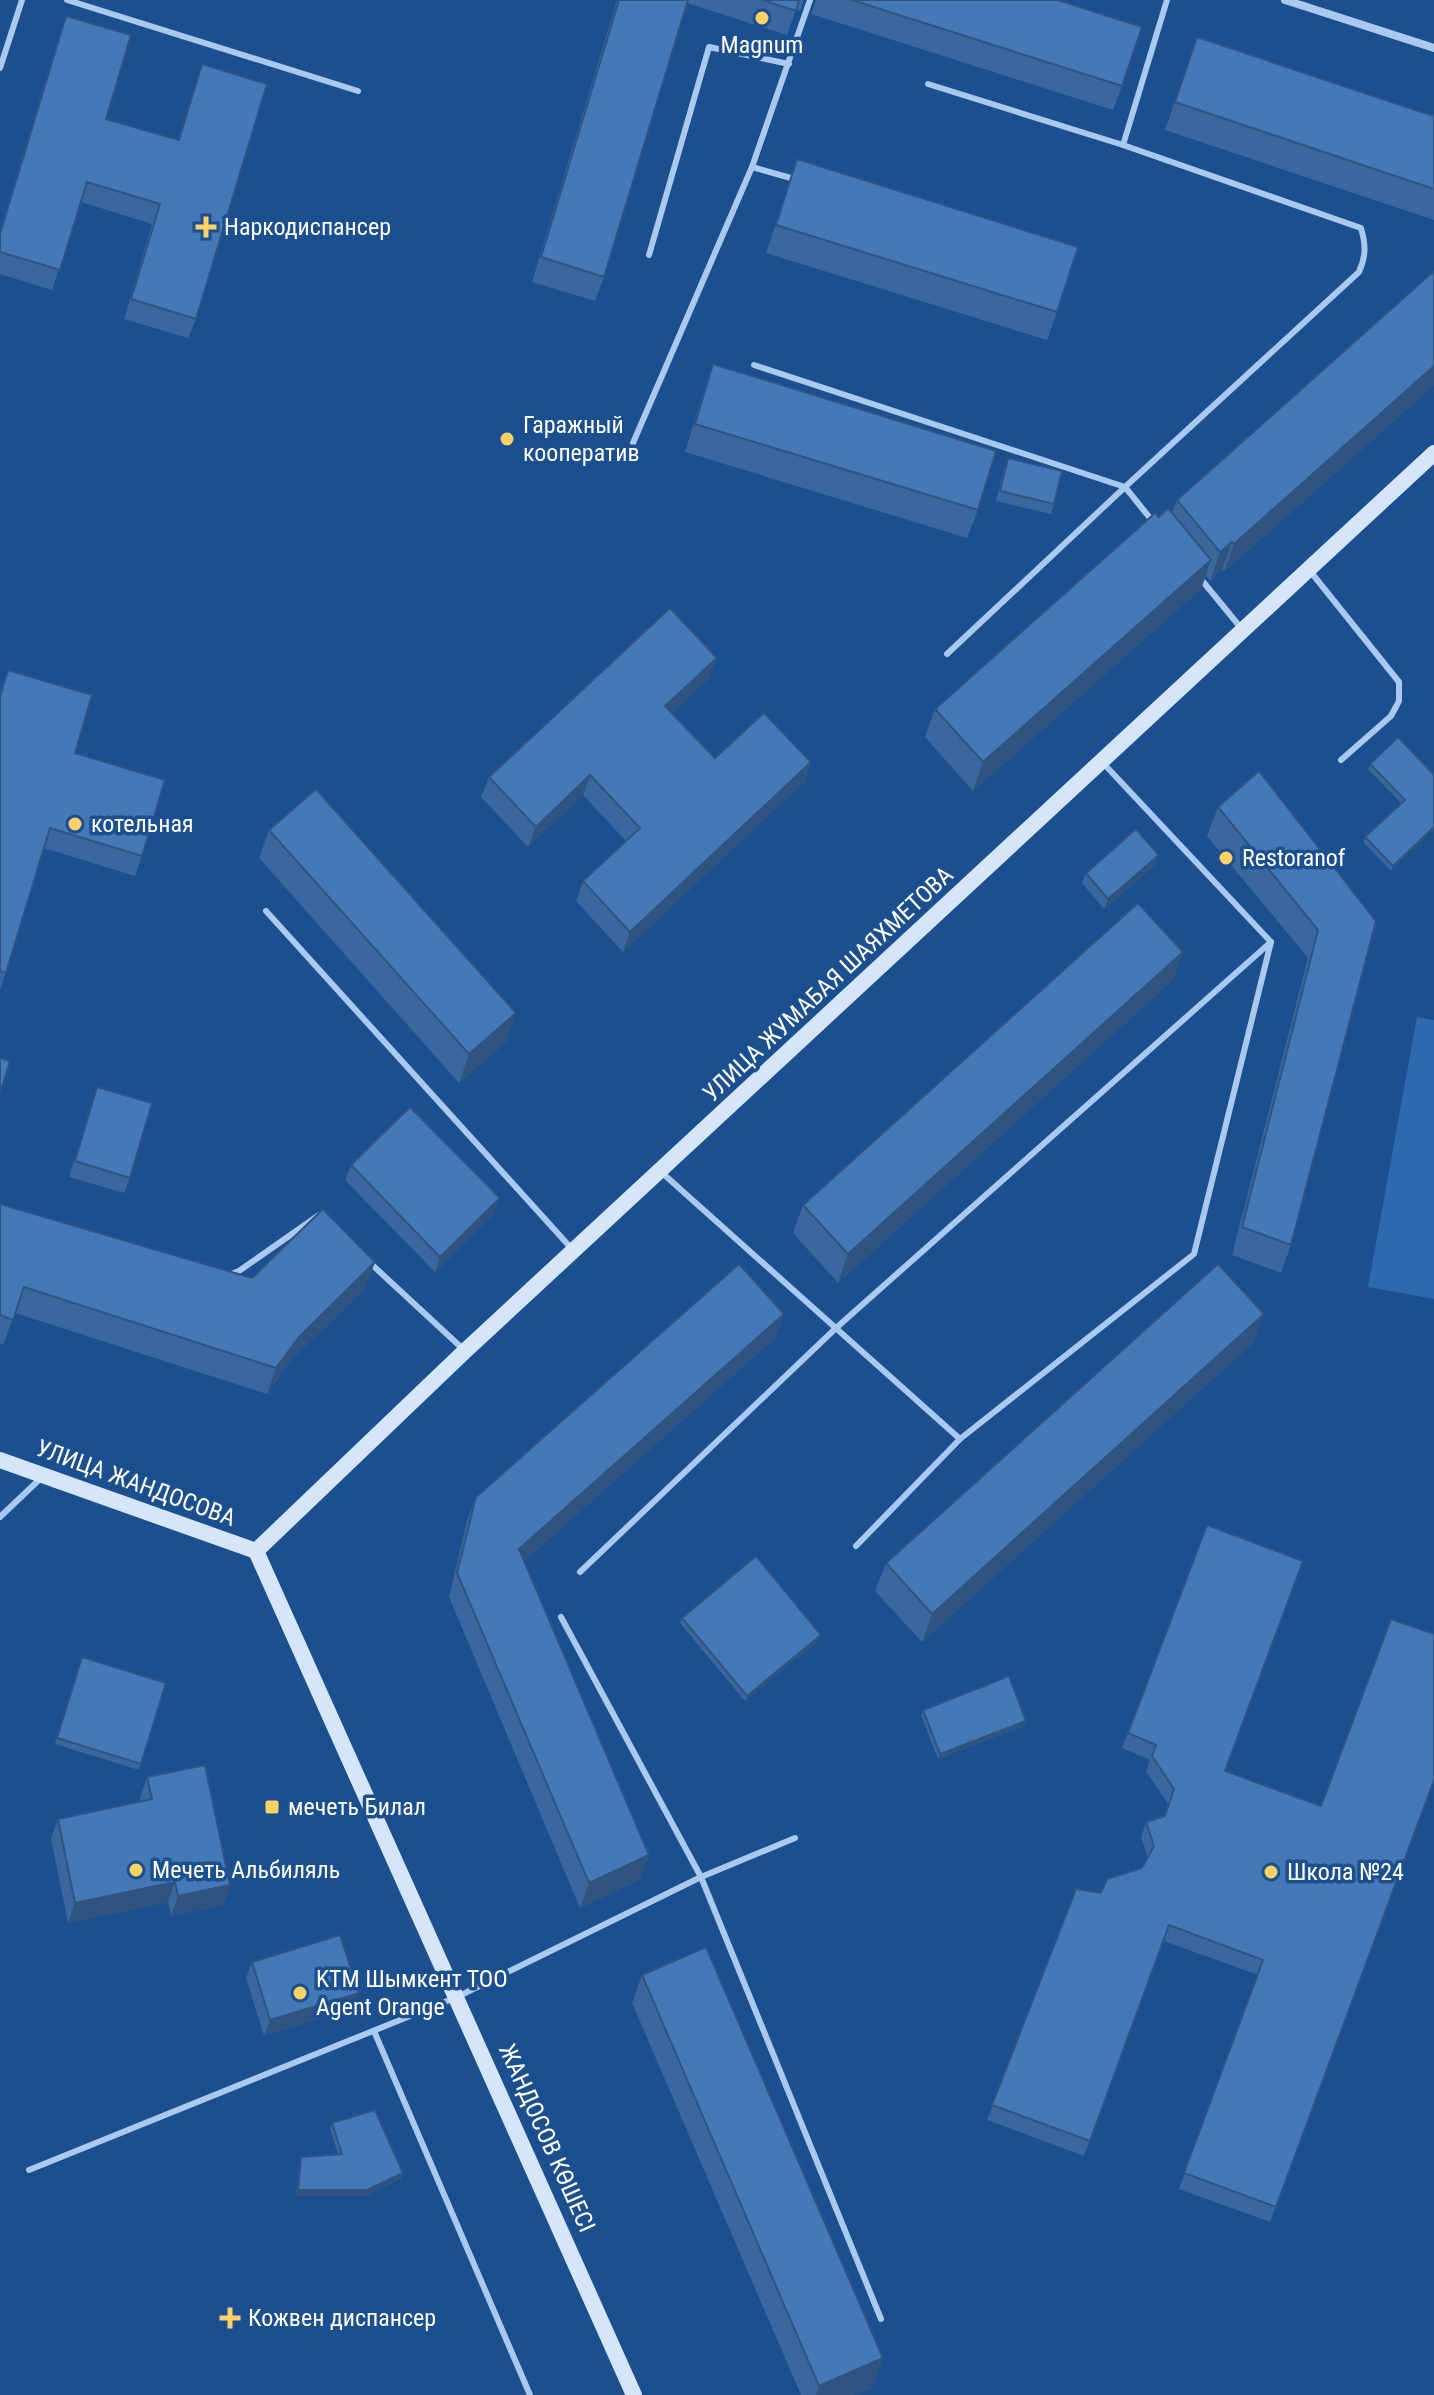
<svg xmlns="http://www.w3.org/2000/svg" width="1434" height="2395" font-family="'Roboto Condensed',sans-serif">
  <rect width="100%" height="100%" fill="#1b4f8f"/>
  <polygon fill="#2e69ad" points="1417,1017 1434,1020 1434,1299 1368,1287"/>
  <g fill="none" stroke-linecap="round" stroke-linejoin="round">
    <g stroke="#a9c9ee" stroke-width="6">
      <polyline points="67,0 358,91"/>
      <polyline points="0,68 22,0"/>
      <polyline points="928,84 1123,145 1167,0"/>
      <path d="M1123 145 1361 228C1366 245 1366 256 1359 272L1125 487 1154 523"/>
      <polyline points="798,180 752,167 810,0"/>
      <polyline points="649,255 709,47 789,64"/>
      <polyline points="754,365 1125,487 947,654"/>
      <polyline points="633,443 752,167"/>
      <polyline points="1310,571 1399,682 1399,701 1391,716 1341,760"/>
      <polyline points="1200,578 1241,628"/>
      <polyline points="266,911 572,1249"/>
      <polyline points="660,1171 960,1439"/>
      <polyline points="368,1261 463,1349"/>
      <polyline points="229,1275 239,1271 319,1215"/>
      <polyline points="0,1517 41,1478"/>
      <polyline points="856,1546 960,1439 1194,1254 1271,942"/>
      <polyline points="580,1572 836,1328 1271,942 1103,763"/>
      <polyline points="561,1617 701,1877 881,2319"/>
      <polyline points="374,2031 530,2395"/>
      <polyline points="29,2170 457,1997 701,1877 795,1838"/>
    </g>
    <polyline stroke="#a9c9ee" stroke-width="8" points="1285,0 1434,48"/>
    <g stroke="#d6e6fa" stroke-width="16">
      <polyline points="0,1460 256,1551"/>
      <polyline points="256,1551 465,1351 1434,453"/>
      <polyline points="256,1551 634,2395"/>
    </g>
  </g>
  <g fill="#3a679d">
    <polygon points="617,0 804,0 800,11 796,9 787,35 687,3 604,277 595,301 532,282"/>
    <polygon points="816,0 1058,0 1122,86 1113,110 811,14"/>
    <polygon points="66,16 106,119 178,140 202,64 196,319 188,338 124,319 152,224 81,202 52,290 0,274 0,230 59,36"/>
    <polygon points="1187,65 1434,116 1434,220 1165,130"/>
    <polygon points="797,159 1057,312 1047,340 766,253"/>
    <polygon points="1434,271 1434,385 1224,572 1222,570 1210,581 1206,576 1201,589 973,791 925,737 935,709 1159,517 1172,513 1177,500"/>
    <polygon points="713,364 978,510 967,538 685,452 703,393"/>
    <polygon points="1008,458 1054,504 1051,514 996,501 1004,469"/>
    <polygon points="8,670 75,753 142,856 135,876 44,848 0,991 0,693"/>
    <polygon points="709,678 672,713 715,758 811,762 804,782 623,952 576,901 583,881 626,841 583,795 528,847 481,797 489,777"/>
    <polygon points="1370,764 1434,775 1391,871 1364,843 1365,837 1401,803 1368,769"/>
    <polygon points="1218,807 1376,921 1291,1245 1281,1273 1232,1255 1308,958 1207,836"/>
    <polygon points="269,830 516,1013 506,1042 459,1083 259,858"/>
    <polygon points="1155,865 1104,909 1082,883 1086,873"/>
    <polygon points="1183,952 1173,980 838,1283 793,1233 803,1205"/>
    <polygon points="97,1087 130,1178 124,1193 69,1177"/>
    <polygon points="351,1165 494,1214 435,1272 345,1180"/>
    <polygon points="0,1204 252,1278 366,1288 289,1362 267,1394 15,1313 3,1345 0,1344"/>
    <polygon points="784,1314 775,1338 524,1561 641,1879 580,1908 449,1597 467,1521 476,1497"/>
    <polygon points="1254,1342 922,1642 875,1591 886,1563"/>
    <polygon points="1207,1525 1225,1771 1321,1806 1434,1780 1270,2222 1179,2189 1258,1975 1164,1941 1084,2156 987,2120 1076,1889 1101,1893 1142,1868 1148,1858 1141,1837 1146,1822 1164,1816 1168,1804 1146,1771 1150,1760 1122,1748"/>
    <polygon points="682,1618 819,1640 745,1701 680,1623"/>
    <polygon points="82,1657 166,1683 139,1770 55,1744"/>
    <polygon points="923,1710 1024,1726 938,1759 921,1715"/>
    <polygon points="147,1777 230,1885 223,1905 171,1916 168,1902 68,1923 51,1839 58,1819 141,1802 140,1797"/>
    <polygon points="252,1962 353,2008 264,2036 246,1978"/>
    <polygon points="642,1975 873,2387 853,2395 801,2395 632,2003"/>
    <polygon points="332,2123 403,2173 401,2179 365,2196 296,2196 300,2162 301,2157 338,2154 330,2128"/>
  </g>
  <g fill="#305480">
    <polygon points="1434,366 1434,385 1224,572 1234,544"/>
    <polygon points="1232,542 1222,570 1210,581 1220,552"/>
    <polygon points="1211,560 1201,589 973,791 983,762"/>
    <polygon points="717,658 709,678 658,726 665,706"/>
    <polygon points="811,762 804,782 623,952 630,932"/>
    <polygon points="590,775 583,795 528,847 536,827"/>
    <polygon points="1434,827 1434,830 1391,871 1393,866"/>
    <polygon points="1159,855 1155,865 1104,909 1108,899"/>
    <polygon points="1183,952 1173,980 838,1283 848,1254"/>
    <polygon points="516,1013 506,1042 459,1083 469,1054"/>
    <polygon points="500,1198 494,1214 435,1272 440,1257"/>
    <polygon points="375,1262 366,1288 289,1362 267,1394 276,1368 299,1337"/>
    <polygon points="784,1314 775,1338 510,1573 519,1549"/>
    <polygon points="1264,1314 1254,1342 922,1642 932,1614"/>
    <polygon points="821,1635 819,1640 745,1701 747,1696"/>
    <polygon points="1026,1721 1024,1726 938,1759 940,1754"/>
    <polygon points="649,1855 641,1879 580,1908 589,1883"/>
    <polygon points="175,1882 168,1902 68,1923 75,1903"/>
    <polygon points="230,1885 223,1905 171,1916 178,1896"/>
    <polygon points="359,1993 353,2008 264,2036 270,2020"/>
    <polygon points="403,2173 401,2179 365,2196 296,2196 298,2190"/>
    <polygon points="883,2358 873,2387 853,2395 816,2395 819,2386"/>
  </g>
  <g fill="#4478b7" stroke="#305480" stroke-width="2">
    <polygon points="619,0 688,0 604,277 541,257"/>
    <polygon points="762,0 799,0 796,11"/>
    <polygon points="852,0 1058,0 1142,27 1122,86"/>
    <polygon points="66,16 131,35 106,119 179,140 202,64 267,84 196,319 131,299 160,204 87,182 60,270 0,252 0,234"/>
    <polygon points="1197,37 1434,116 1434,189 1175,102"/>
    <polygon points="797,159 1078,247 1057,312 776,225"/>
    <polygon points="1434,271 1434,366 1234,544 1232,542 1220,552 1177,500"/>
    <polygon points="713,364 996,451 978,510 695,424"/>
    <polygon points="1008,458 1062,471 1054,504 1000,491"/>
    <polygon points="1168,508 1211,560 983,762 935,709 1155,513 1159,517"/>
    <polygon points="670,608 717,658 665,706 715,758 764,713 811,762 630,932 583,881 640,828 590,775 536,827 489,777"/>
    <polygon points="8,670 92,695 75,753 165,780 142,856 50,828 6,973 0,971 0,697"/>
    <polygon points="1398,737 1434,775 1434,827 1393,866 1365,837 1405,800 1370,764"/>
    <polygon points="1259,771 1376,921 1291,1245 1242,1227 1318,930 1218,807"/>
    <polygon points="316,789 516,1013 469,1054 269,830"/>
    <polygon points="1136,829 1159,855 1108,899 1086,873"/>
    <polygon points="1138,903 1183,952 848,1254 803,1205"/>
    <polygon points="0,1058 10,1061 0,1094"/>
    <polygon points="97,1087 152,1103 130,1178 75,1161"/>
    <polygon points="410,1107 500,1198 440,1257 351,1165"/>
    <polygon points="0,1204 252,1278 323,1209 375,1262 299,1337 276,1368 24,1287 13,1320 0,1315"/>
    <polygon points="739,1264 784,1314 519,1549 649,1855 589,1883 457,1573 476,1497"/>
    <polygon points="1218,1264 1264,1314 932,1614 886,1563"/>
    <polygon points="1207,1525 1303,1561 1225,1771 1321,1806 1391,1619 1434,1634 1434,1780 1276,2207 1184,2173 1263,1960 1169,1925 1090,2141 992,2105 1076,1889 1101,1893 1107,1879 1142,1868 1154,1846 1146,1822 1165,1816 1174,1789 1152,1756 1156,1745 1128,1733"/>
    <polygon points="756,1556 821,1635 747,1696 682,1618"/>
    <polygon points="82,1657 166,1683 141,1764 57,1738"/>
    <polygon points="1009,1676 1026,1721 940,1754 923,1710"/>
    <polygon points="205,1765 230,1885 178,1896 175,1882 75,1903 58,1819 152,1799 147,1777"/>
    <polygon points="340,1935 359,1993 270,2020 252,1962"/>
    <polygon points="706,1947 883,2358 819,2386 642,1975"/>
    <polygon points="375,2110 403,2173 367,2190 298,2190 301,2157 342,2154 332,2123"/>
  </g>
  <g fill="#ffd166" stroke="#1b4f8f" stroke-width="3">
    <circle cx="762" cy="18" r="8"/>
    <path d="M202 215h8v8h8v8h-8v8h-8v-8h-8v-8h8z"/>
    <circle cx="507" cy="439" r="8"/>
    <circle cx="75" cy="824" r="8"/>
    <circle cx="1226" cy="858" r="8"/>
    <rect x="264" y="1799" width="16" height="16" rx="4"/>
    <circle cx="136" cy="1870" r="8"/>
    <circle cx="1271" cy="1872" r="8"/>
    <circle cx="300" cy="1993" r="8"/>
    <path d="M226 2306h8v8h8v8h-8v8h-8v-8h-8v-8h8z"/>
  </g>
  <g text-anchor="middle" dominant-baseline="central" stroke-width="7" stroke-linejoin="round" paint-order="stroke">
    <g font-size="24" fill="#fff" stroke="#1b4f8f" text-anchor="start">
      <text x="762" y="45" text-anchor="middle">Magnum</text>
      <text x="224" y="227">Наркодиспансер</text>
      <text x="523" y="425">Гаражный<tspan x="523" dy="28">кооператив</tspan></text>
      <text x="91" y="824">котельная</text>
      <text x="1242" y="858">Restoranof</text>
      <text x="288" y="1807">мечеть Билал</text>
      <text x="152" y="1870">Мечеть Альбиляль</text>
      <text x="1287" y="1872">Школа №24</text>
      <text x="316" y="1979">KTM Шымкент ТОО<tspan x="316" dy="28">Agent Orange</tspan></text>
      <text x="248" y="2318">Кожвен диспансер</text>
    </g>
    <g font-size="24" fill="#fff" stroke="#1b4f8f">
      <text transform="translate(828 984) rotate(-43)">УЛИЦА ЖУМАБАЯ ШАЯХМЕТОВА</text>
      <text transform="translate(136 1483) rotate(20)">УЛИЦА ЖАНДОСОВА</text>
      <text transform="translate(547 2138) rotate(66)">ЖАНДОСОВ КӨШЕСІ</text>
    </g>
  </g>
</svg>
